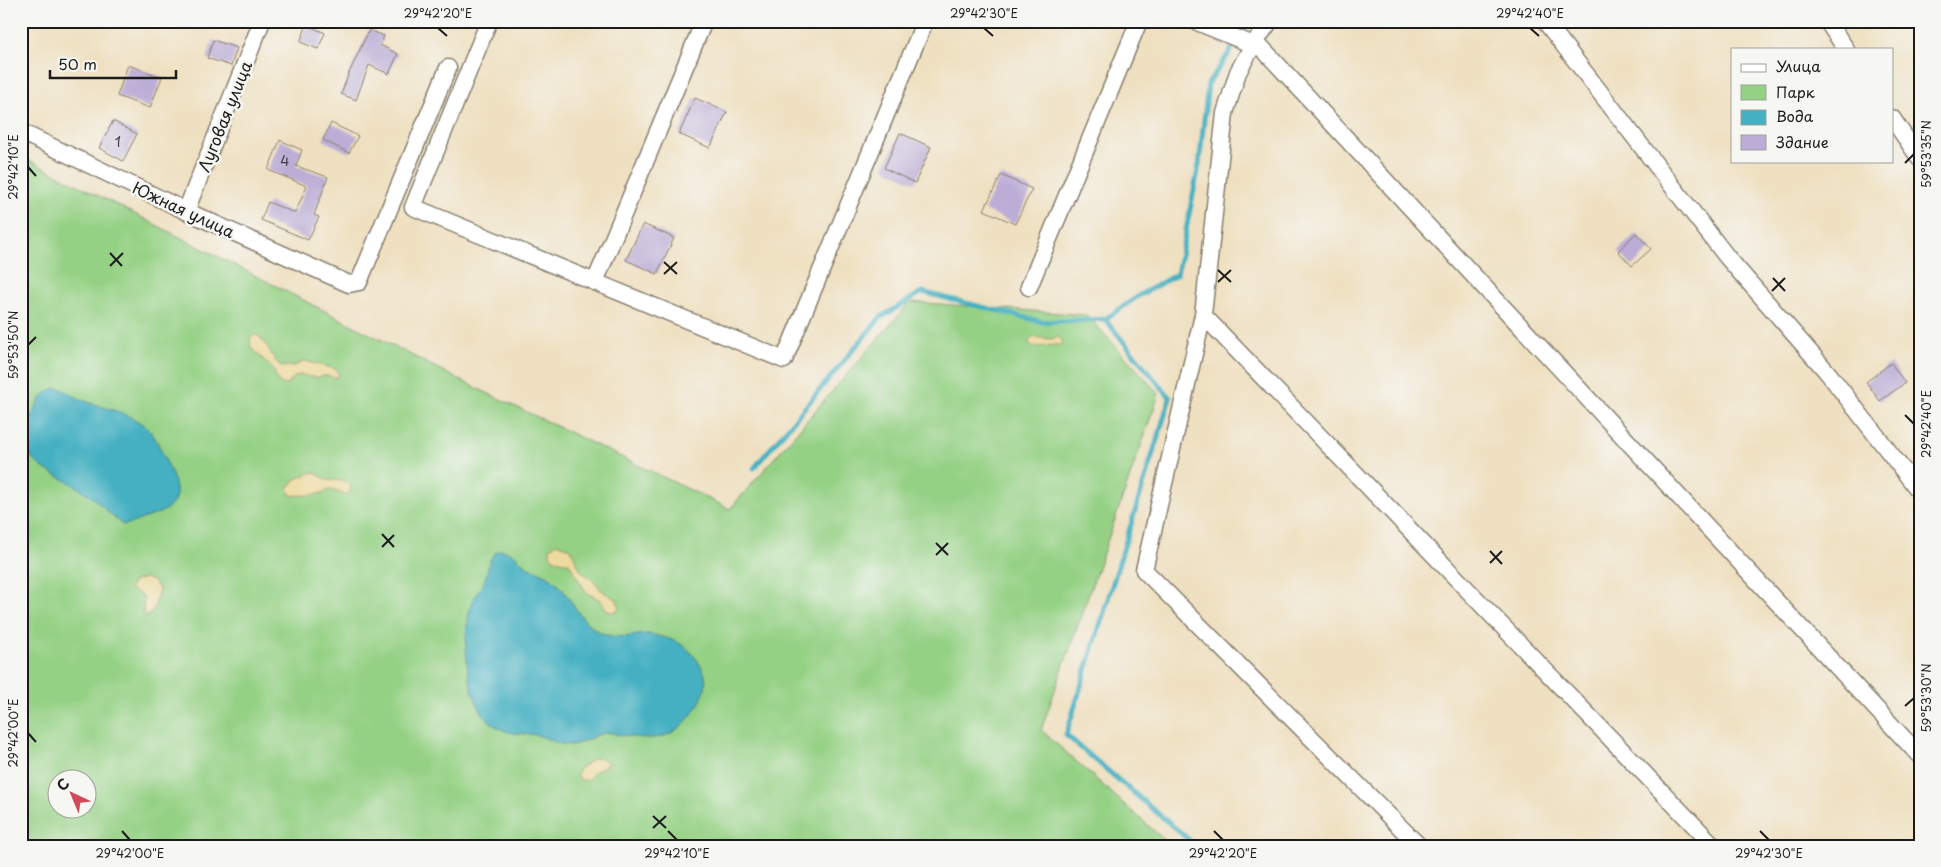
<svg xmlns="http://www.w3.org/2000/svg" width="1941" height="867" font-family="'Playpen Sans',sans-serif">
  <rect width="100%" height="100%" fill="#f6f6f2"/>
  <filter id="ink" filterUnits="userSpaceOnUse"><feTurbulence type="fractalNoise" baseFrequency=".02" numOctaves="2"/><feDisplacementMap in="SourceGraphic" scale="10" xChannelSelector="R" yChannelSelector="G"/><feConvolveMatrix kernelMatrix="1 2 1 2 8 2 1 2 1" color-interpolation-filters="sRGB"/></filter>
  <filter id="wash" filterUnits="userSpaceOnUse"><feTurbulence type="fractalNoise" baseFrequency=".0096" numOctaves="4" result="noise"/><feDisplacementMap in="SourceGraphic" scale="20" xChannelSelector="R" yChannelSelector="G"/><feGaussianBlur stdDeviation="1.12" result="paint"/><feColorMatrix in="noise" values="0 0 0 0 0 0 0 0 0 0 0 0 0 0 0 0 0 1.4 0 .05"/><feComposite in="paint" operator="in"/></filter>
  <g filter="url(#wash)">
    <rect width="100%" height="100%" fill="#efe0c1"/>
    <path fill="#95d185" stroke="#587650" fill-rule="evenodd" d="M21 156 460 380 730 509 910 302 1087 315 1159 394 1041 730 1171 846H21ZM58 780H88V810H58Z"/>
    <g fill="#eeda9e" stroke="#857b5d">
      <path d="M255 334C271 343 269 358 282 367L294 366 305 361 336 369 339 375 335 378C322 373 323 378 312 377 306 377 302 373 296 376 291 379 290 384 284 385L279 382 272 368 251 347 250 339Z"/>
      <path d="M1033 337 1051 339 1059 337 1063 342 1060 345C1050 344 1038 350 1029 344V341Z"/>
      <path d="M313 472 328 480 346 481 350 485 351 490 347 494C341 495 337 491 331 490 327 490 323 493 319 494 315 495 293 496 290 495L288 488 296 479Z"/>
      <polygon points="557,543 570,548 581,571 595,582 601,590 617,600 619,606 618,610 612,612 608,611 600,600 586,592 569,563 556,560 550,555 550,548"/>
      <polygon points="145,578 153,581 159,589 154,609 147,617 143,612 144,600 142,595 129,589 135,581"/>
      <polygon points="594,758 603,759 607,762 607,765 594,772 588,780 581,780 577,775 578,770"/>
    </g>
    <g fill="#44b0c2" stroke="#30666f">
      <path d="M56 388C67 389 73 397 83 400 105 409 127 411 146 427 156 436 159 447 165 459 180 490 185 506 148 517 139 520 132 524 123 525 109 515 99 501 85 492 50 467 10 468 34 411 39 400 44 391 56 388Z"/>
      <path d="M501 550C519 553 516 560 529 567 541 573 547 573 558 584 571 598 579 619 596 630 612 640 629 636 647 634 652 634 657 636 662 637 681 641 692 650 702 668 712 685 700 705 688 719 667 743 650 739 620 735 615 734 610 732 605 733 593 735 583 744 570 745 558 745 548 738 537 735 523 733 509 735 497 727 463 706 461 635 472 601 475 594 481 589 484 582 489 571 487 554 501 550Z"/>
    </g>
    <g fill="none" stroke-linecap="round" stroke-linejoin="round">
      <g stroke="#44b0c2" stroke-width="5">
        <polyline points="1105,319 1170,398 1066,735 1196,846"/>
        <polyline points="754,468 880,318 922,292 1043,322 1105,319 1140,295 1177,274 1199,165 1208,84 1251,21"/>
      </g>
    </g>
    <g id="blocks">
      <g fill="#bcadd6">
        <polygon points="307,25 325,33 318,49 300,42"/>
        <polygon points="369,30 384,36 380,45 398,54 389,74 369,65 356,100 341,94 349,73"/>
        <polygon points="213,40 237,48 231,66 207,58"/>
        <polygon points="128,65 162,77 150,108 117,96"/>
        <polygon points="695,98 727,112 710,148 679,134"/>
        <polygon points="113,121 137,134 123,161 99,148"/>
        <polygon points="331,123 358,136 349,153 323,140"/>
        <polygon points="900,133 931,147 915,183 884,168"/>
        <polygon points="280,140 302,150 296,166 328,177 314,215 319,217 308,240 261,220 268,202 295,213 307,186 268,170"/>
        <polygon points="1001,175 1032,189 1015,224 984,210"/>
        <polygon points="643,224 674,238 657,274 626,260"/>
        <polygon points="1636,233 1651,249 1632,266 1618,251"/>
        <polygon points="1891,363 1905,383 1880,401 1866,382"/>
      </g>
    </g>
  </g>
  <g filter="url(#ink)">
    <use href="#blocks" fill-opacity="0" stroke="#867e6e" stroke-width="1"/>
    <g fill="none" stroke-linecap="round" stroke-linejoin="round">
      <g stroke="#867e6e" stroke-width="19">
        <g id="minor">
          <polyline points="489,21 413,207 784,360 925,21"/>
          <polyline points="1195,21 1263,49 1920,756"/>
          <polyline points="1270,21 1253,45 1238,72 1225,113 1203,315 1144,570 1419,846"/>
          <polyline points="1545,21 1727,257 1828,373 1920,492"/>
          <polyline points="1827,21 1846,49"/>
          <polyline points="1892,118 1920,159"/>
          <polyline points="21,132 186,211 349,284 359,282 448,68"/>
          <polyline points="186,211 262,21"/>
          <polyline points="595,282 704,21"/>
          <polyline points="1029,287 1139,21"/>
          <polyline points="1203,315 1714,846"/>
        </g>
      </g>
      <use href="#minor" stroke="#fff" stroke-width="16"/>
    </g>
  </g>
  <path fill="none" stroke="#1c1c1c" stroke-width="2" d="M438 28 447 36M984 28 993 36M1530 28 1539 36M1905 163 1914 154M28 167 36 176M110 253 122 266M664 262 677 274M110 266 123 253M1218 270 1231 282M664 274 677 262M1773 278 1785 291M1218 282 1231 270M1772 291 1785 278M28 345 36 337M1905 415 1914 424M382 534 394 547M936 543 948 555M382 547 394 535M1490 551 1502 564M936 555 948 543M1490 563 1502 551M1905 706 1914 698M28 733 36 742M653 816 666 828M653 828 666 816M122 831 130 840M668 831 677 840M1214 831 1223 840M1760 831 1769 840"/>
  <g text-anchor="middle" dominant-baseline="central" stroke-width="5" stroke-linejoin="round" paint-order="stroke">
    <g font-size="14" fill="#44404a">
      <text x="118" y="141">1</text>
      <text x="285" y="160">4</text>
    </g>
    <g font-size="16" fill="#1c1c1c" stroke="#f6f6f2">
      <text transform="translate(224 116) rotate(-68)">Луговая улица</text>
      <text transform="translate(184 209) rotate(25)">Южная улица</text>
    </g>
  </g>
  <rect width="1941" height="867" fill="none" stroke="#f6f6f2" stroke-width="55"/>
  <rect x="1731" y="48" width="162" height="115" fill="#f6f6f2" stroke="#9f9f9c"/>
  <rect x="1741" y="64" width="25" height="8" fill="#ffffff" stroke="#9f9f9c"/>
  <text x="1776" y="72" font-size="15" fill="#1c1c1c">Улица</text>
  <rect x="1741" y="85" width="25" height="15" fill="#95d185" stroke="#9f9f9c"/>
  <text x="1776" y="98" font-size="15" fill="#1c1c1c">Парк</text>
  <rect x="1741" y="110" width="25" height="15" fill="#44b0c2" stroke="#9f9f9c"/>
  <text x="1776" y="122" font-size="15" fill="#1c1c1c">Вода</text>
  <rect x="1741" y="135" width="25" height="15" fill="#bcadd6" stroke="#9f9f9c"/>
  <text x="1776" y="148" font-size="15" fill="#1c1c1c">Здание</text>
  <g transform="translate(72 794) rotate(316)"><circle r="24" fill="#f6f6f2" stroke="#9f9f9c"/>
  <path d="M0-4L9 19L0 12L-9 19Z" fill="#d1495b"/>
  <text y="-8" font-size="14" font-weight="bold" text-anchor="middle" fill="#1c1c1c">С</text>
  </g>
  <path d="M50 70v8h126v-8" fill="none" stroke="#1c1c1c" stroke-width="2.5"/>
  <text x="58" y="70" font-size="15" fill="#1c1c1c" stroke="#f6f6f2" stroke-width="4" paint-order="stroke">50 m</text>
  <rect x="28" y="28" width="1886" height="812" fill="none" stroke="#1c1c1c" stroke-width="2"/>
  <g font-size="12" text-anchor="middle" fill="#1c1c1c">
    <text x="438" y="18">29°42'20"E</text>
    <text x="984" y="18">29°42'30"E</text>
    <text x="1530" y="18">29°42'40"E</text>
    <text transform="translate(1927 154) rotate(-90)" y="4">59°53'35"N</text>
    <text transform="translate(14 167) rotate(-90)" y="4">29°42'10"E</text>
    <text transform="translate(14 345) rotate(-90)" y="4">59°53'50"N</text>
    <text transform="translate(1927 424) rotate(-90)" y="4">29°42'40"E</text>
    <text transform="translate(1927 698) rotate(-90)" y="4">59°53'30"N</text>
    <text transform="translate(14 733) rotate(-90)" y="4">29°42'00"E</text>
    <text x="130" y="858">29°42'00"E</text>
    <text x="677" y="858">29°42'10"E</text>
    <text x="1223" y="858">29°42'20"E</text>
    <text x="1769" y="858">29°42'30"E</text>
  </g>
</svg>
